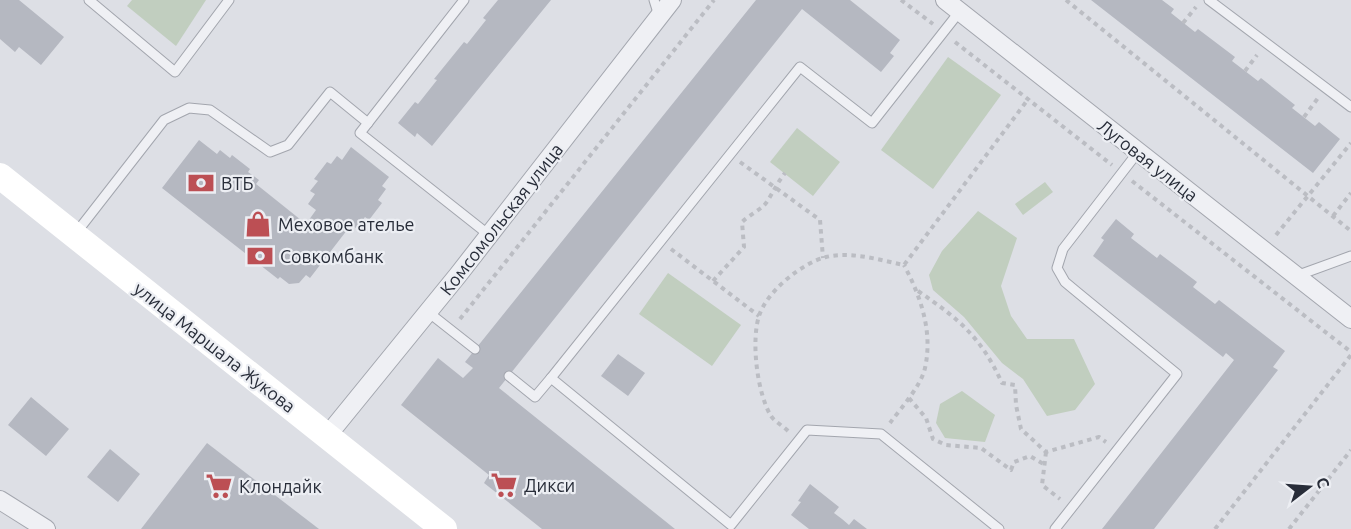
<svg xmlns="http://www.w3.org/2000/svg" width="1351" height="529" font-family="Ubuntu,sans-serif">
  <rect width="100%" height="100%" fill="#dddfe5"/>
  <g fill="#c1cebf">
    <polygon points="132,0 206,0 176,46 127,6"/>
    <polygon points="948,57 1001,95 933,189 881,150"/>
    <polygon points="797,128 840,162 813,196 770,162"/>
    <polygon points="1045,182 1053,192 1023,215 1015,204"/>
    <polygon points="978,211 1017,238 1001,286 1011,316 1027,339 1074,339 1095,384 1075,410 1047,416 1023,379 1002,363 964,317 933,290 929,275 942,251"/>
    <polygon points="668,273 741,325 712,366 639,314"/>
    <polygon points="962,391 995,415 985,442 945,438 936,423 940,404"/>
  </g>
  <g fill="#b5b8c1">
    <polygon points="0,0 19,0 64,37 41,65 19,47 15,52 0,39"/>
    <polygon points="498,0 551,0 432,146 417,133 415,137 398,123 415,102 418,104 437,80 434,79 464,42 467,44 486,20 483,18"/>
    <polygon points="756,0 850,0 900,40 890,53 894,56 881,72 802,9 499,388 675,529 542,529 484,483 489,475 401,405 438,358 463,378 473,368 465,362"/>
    <polygon points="1091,0 1162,0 1174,9 1171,13 1195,32 1198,29 1235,57 1232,61 1258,81 1261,78 1295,105 1292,108 1315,126 1319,122 1340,139 1313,173"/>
    <polygon points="199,140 217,154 220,150 230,158 232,155 250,169 248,172 259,180 256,184 306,224 316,210 308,204 315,194 310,191 318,181 314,179 327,162 331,164 337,156 342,160 351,147 389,177 382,186 386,189 378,200 382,203 369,220 365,217 356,228 351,225 310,278 306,275 299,283 289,284 280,277 278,279 162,188"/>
    <polygon points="1116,219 1134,234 1131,238 1157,258 1160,254 1197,282 1193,287 1215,304 1219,300 1285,351 1273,367 1278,370 1154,529 1102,529 1234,360 1226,353 1223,357 1093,256 1104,240 1101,238"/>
    <polygon points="618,354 645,373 628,396 601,376"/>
    <polygon points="31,397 69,429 46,456 8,425"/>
    <polygon points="207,443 319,529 141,529"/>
    <polygon points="110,449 140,474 118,502 87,477"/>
    <polygon points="810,484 839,507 834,513 842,519 849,525 854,519 867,529 809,529 791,515 801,502 798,501"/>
  </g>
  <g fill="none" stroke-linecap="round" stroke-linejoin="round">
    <g stroke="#a3a6ae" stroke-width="11">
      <g id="lane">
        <polyline points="89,0 175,72 229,0"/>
        <polyline points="464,0 360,133 489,235"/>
        <polyline points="654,0 659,16"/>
        <polyline points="1209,0 1351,107"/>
        <polyline points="960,11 872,123 800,67 551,378 731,525 807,430 881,434 999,529"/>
        <polyline points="76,233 164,120 189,108 210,110 270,152 288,145 330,92 368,123"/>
        <polyline points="1296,276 1351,256"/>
        <polyline points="428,312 475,349"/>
        <polyline points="509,376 535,397 551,378"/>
        <polyline points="1055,529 1177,374 1077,292 1065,282 1057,268 1063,249 1138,152"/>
      </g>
    </g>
    <g stroke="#a3a6ae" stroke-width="20">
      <g id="street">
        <polyline points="945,0 1351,319"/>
        <polyline points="327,436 458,275 672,0"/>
        <polyline points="0,500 46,529"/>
      </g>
    </g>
    <g stroke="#bbbdc3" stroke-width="4" stroke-dasharray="4.5 4.5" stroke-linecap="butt">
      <polyline points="901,0 933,24"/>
      <polyline points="1066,0 1351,231"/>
      <polyline points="1183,23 1196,7"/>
      <polyline points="955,42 1112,165"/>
      <polyline points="1245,71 1257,55"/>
      <polyline points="1304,117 1318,98"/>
      <polyline points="740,162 820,220 823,258"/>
      <polyline points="1132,181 1351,352"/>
      <polyline points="1333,216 1351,193"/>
      <polyline points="1276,235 1351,143"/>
      <polyline points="671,249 759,316"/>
      <path d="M713 281 744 247 742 222C748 216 763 208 766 203 773 193 777 183 785 173"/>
      <path d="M918 291C959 319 981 337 1002 383L1015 385 1016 405 1021 429 1046 452 1099 437 1106 442"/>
      <polyline points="460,319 714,0"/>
      <polyline points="909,398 926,418 933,439 946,445 981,448 1011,470 1014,462 1030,456 1045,465"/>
      <path d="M890 423C901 408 921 386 925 368 933 332 921 297 904 265"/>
      <path d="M788 431C783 426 774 421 771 416 757 393 751 341 759 316 767 291 802 263 826 257 851 251 880 260 904 265L1029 98"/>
      <polyline points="1046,452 1042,485 1060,499"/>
      <polyline points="1215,529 1351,355"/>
      <polyline points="1289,529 1351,450"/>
    </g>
    <use href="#lane" stroke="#eff0f4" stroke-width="9"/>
    <use href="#street" stroke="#eff0f4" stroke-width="18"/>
    <polyline stroke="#fff" stroke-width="26" points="0,176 444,529"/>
  </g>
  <defs>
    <g id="bank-bare" transform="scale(2.07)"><path d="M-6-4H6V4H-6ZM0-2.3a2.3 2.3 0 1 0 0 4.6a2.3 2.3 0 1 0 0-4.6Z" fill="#bc4f54" stroke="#eceef3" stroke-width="2.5" paint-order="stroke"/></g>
    <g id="shop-bare" transform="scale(2.07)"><path d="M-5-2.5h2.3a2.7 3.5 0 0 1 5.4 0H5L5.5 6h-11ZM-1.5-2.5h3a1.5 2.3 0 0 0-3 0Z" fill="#bc4f54" stroke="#eceef3" stroke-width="2.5" paint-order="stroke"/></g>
    <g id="supermarket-bare" transform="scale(2.07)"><path d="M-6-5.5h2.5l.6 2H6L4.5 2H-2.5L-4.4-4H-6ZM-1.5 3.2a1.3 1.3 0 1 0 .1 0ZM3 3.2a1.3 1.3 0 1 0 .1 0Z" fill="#bc4f54" stroke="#eceef3" stroke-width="2.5" paint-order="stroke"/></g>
  </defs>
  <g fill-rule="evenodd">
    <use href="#bank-bare" x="201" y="183"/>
    <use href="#shop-bare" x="258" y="224"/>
    <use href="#bank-bare" x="260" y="256"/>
    <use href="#supermarket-bare" x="504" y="485"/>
    <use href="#supermarket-bare" x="219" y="486"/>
  </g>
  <g text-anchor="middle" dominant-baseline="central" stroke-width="4.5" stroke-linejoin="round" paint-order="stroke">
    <g font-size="18" fill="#282d39" stroke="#eceef3">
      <text transform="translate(1148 160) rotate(38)">Луговая улица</text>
      <text transform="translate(501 219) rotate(-52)">Комсомольская улица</text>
      <text transform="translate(215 347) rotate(38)">улица Маршала Жукова</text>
    </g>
    <g font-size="18" fill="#282d39" stroke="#eceef3" text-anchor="start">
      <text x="221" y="183">ВТБ</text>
      <text x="278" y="224">Меховое ателье</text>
      <text x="280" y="256">Совкомбанк</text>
      <text x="524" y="485">Дикси</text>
      <text x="239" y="486">Клондайк</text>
    </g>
  </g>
  <g transform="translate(1309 487) rotate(73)" stroke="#eceef3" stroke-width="4.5" paint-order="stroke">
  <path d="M0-4.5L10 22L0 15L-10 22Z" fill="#282d39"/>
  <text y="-9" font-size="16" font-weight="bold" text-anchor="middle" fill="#282d39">С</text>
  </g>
</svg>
